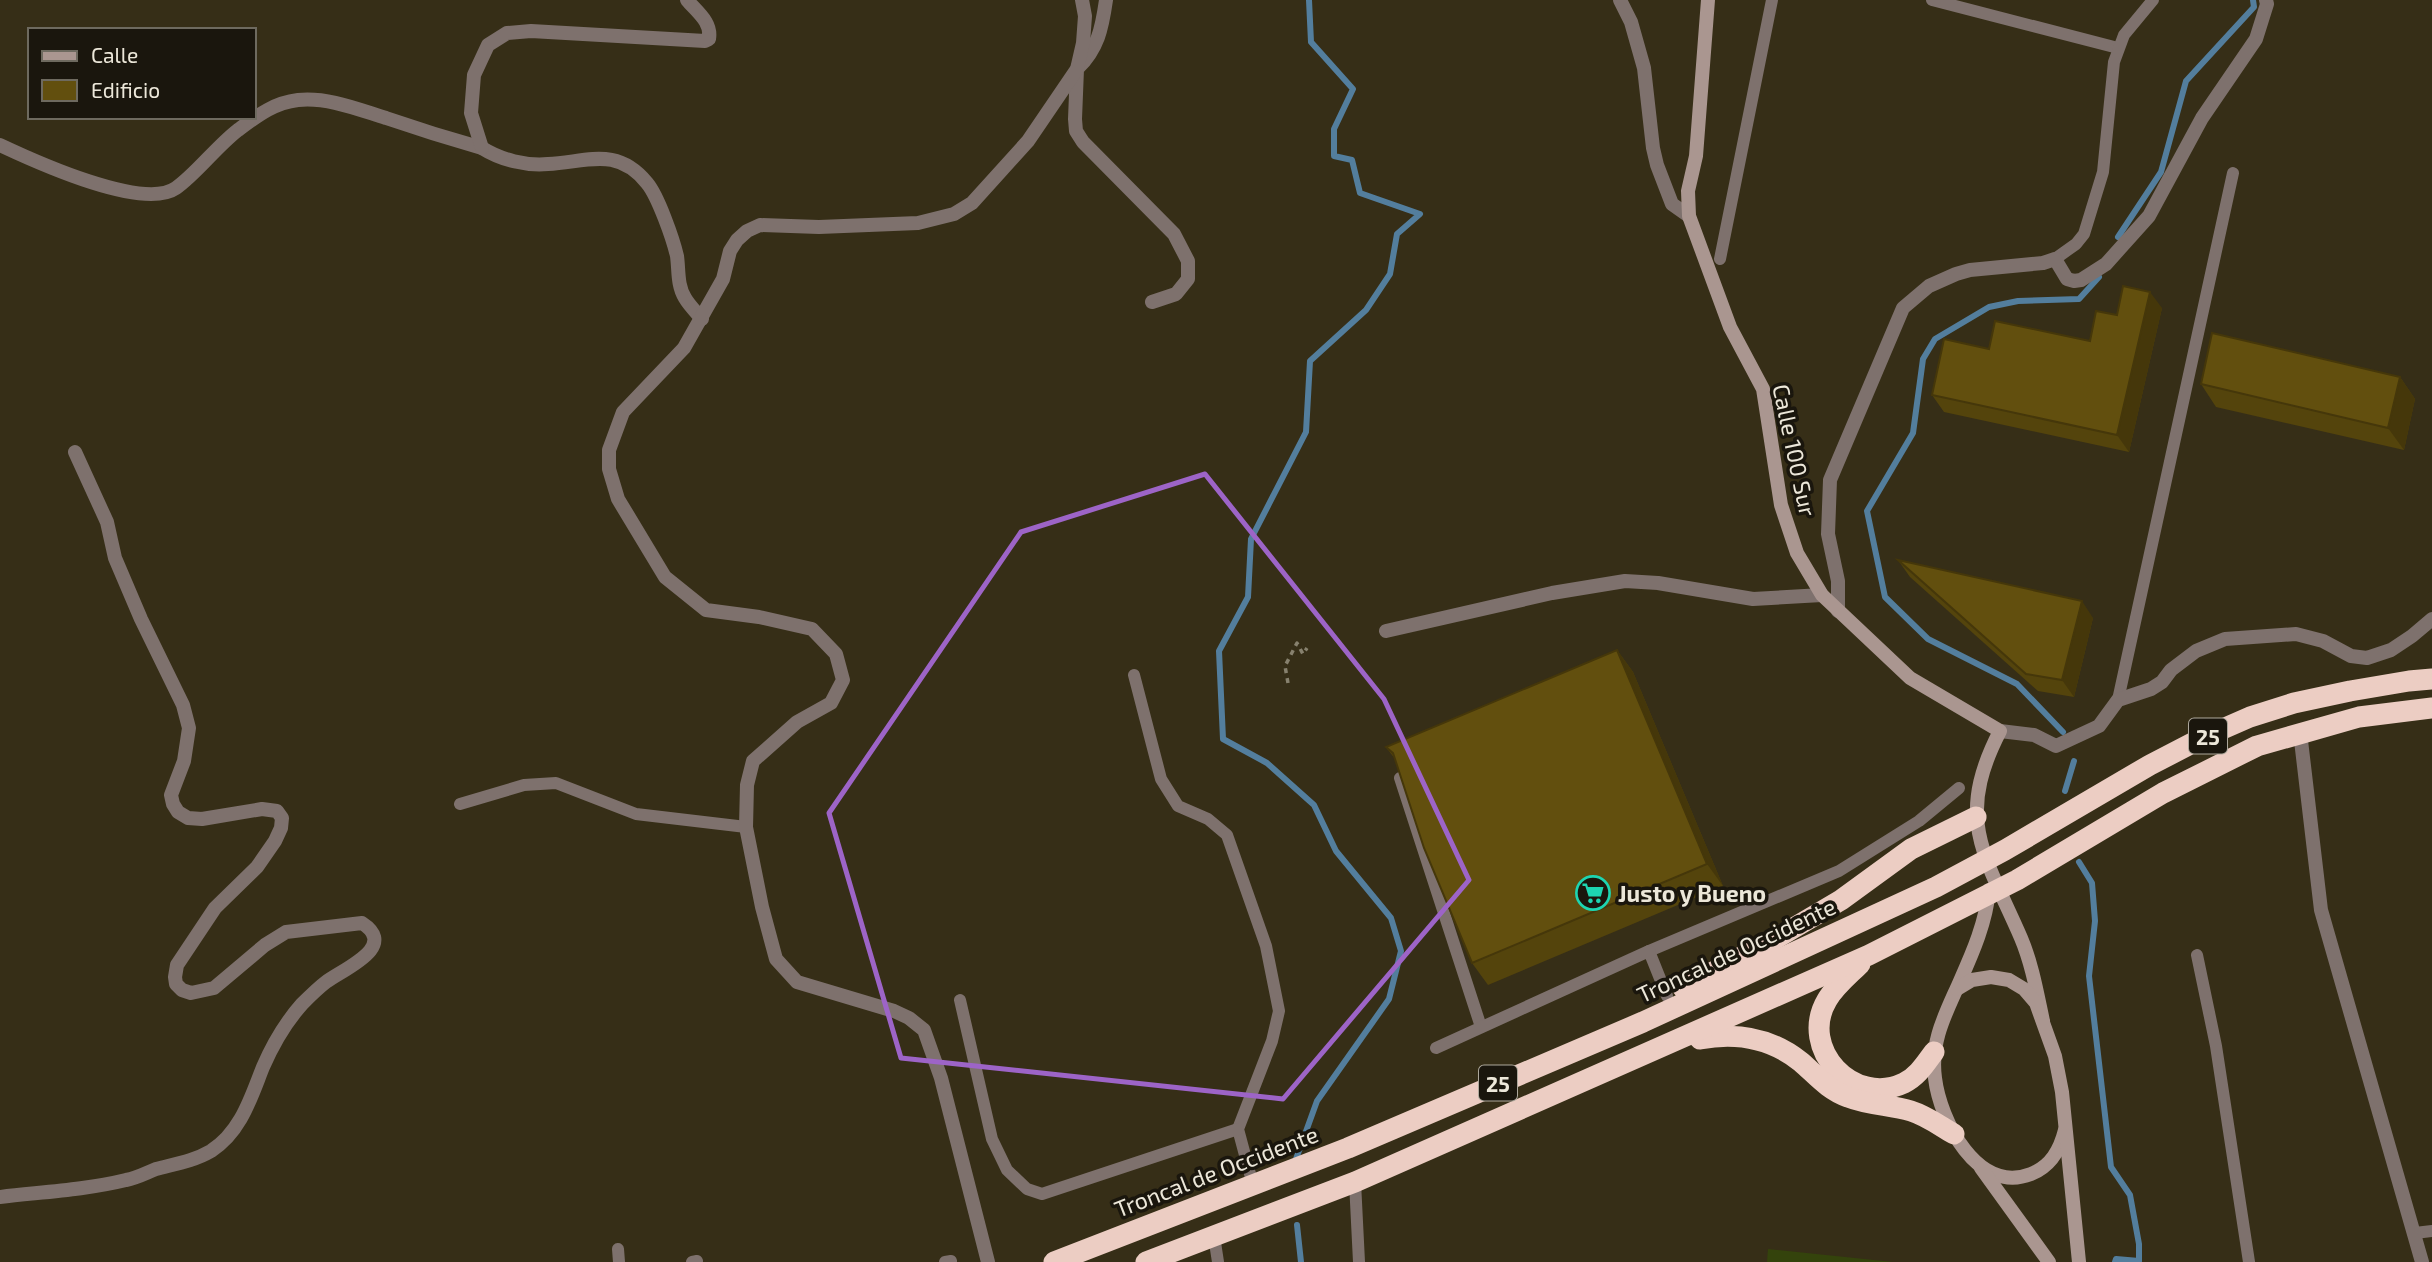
<svg xmlns="http://www.w3.org/2000/svg" width="2432" height="1262" font-family="'Exo 2',sans-serif">
  <rect width="100%" height="100%" fill="#362e17"/>
  <polygon fill="#34430c" points="1768,1249 1893,1262 1767,1262"/>
  <g fill="none" stroke-linecap="round" stroke-linejoin="round">
    <g stroke="#537e9d" stroke-width="6">
      <polyline points="2118,237 2161,172 2186,81 2254,7 2253,0"/>
      <polyline points="2063,732 2017,684 1928,639 1885,597 1867,511 1913,433 1923,359 1935,339 1989,307 2018,301 2079,299 2099,277"/>
      <polyline points="2065,791 2074,761"/>
      <polyline points="2079,862 2092,883 2095,921 2089,976 2111,1167 2130,1195 2139,1244 2139,1261 2116,1259 2115,1262"/>
      <polyline points="1296,1159 1317,1101 1389,999 1401,951 1391,918 1336,851 1314,805 1267,763 1223,739 1219,651 1248,597 1251,539 1306,432 1310,361 1366,310 1390,274 1397,234 1420,214 1360,193 1352,160 1334,156 1334,129 1353,89 1311,42 1309,0"/>
      <polyline points="1297,1225 1301,1262"/>
    </g>
    <polyline stroke="#87816e" stroke-width="3.5" stroke-dasharray="5 5" stroke-linecap="butt" points="1288,683 1285,666 1297,643 1303,654 1307,648"/>
    <g stroke="#7e716d" stroke-width="12">
      <polyline points="1932,0 2118,48"/>
      <polyline points="1720,259 1772,0"/>
      <polyline points="2055,259 2076,244 2084,234 2103,172 2114,62 2124,35 2153,0"/>
      <polyline points="1134,675 1161,779 1178,806 1208,819 1227,835 1266,946 1279,1011 1272,1041 1238,1129 1253,1185"/>
      <polyline points="2118,700 2233,173"/>
      <polyline points="1400,778 1481,1027"/>
      <polyline points="460,804 524,785 556,783 636,814 746,827"/>
      <polyline points="1649,951 1839,871 1919,821 1959,788"/>
      <polyline points="2197,955 2216,1046 2249,1262"/>
      <polyline points="960,1000 992,1139 1007,1170 1027,1189 1042,1194 1238,1129"/>
      <polyline points="1436,1048 1649,951 1667,996"/>
      <polyline points="1355,1182 1359,1262"/>
      <polyline points="2415,1233 2432,1231"/>
      <polyline points="1214,1236 1218,1262"/>
      <polyline points="618,1249 619,1262"/>
      <polyline points="692,1262 697,1261"/>
      <polyline points="945,1262 951,1261"/>
    </g>
    <g stroke="#7e716d" stroke-width="14">
      <path d="M1106 0C1102 28 1098 49 1077 69L1075 119 1076 131 1083 142 1174 234 1188 261V279L1176 294 1152 302"/>
      <polyline points="1620,0 1631,22 1644,68 1653,148 1657,165 1672,204 1689,216"/>
      <path d="M0 145C34 161 143 211 176 188 196 174 216 147 238 130 257 116 273 103 298 100 328 97 357 109 386 118 418 129 450 139 482 148 501 160 526 166 548 164 587 162 617 146 647 183 658 196 673 239 677 256 679 270 677 285 685 298 689 305 696 312 702 319"/>
      <path d="M482 148 471 113 474 75 488 45 507 33 531 31 705 41 709 39C712 22 697 12 687 0"/>
      <polyline points="1838,611 1838,581 1828,534 1830,480 1903,308 1929,286 1956,274 1970,270 2043,263 2055,259 2067,279 2074,281 2081,280 2106,264 2149,216 2202,118 2256,39 2267,4 2266,0"/>
      <polyline points="1386,631 1552,593 1625,581 1658,583 1753,599 1822,595"/>
      <polyline points="2000,731 2034,735 2056,746 2099,726 2118,700 2151,689 2162,682 2171,670 2196,651 2225,639 2296,634 2323,641 2351,656 2367,658 2391,650 2412,636 2432,619"/>
      <polyline points="2300,732 2321,910 2422,1262"/>
      <path d="M0 1197C42 1192 85 1190 126 1180 137 1178 146 1173 156 1169 175 1164 194 1161 211 1151 241 1132 251 1097 263 1067 273 1044 286 1022 302 1004 309 997 318 988 326 982 343 969 399 947 362 923L286 932 265 945 214 988 191 993 182 990 176 984 175 977 177 965 215 908 257 867 275 841 281 828 282 818 277 811 262 809 202 819 188 818 178 812 173 804 171 795 184 761 189 728 183 705 141 619 115 558 107 522 75 452"/>
      <polyline points="988,1262 941,1078 924,1030 909,1018 894,1011 797,982 776,959 762,907 746,827 747,785 753,761 797,722 831,703 843,680 836,654 812,629 759,617 706,610 665,577 618,499 609,469 609,450 623,412 684,348 723,279 730,251 737,240 747,231 760,225 819,227 918,223 954,214 972,203 1028,141 1077,69 1083,43 1085,16 1082,0"/>
    </g>
    <g stroke="#aa9690" stroke-width="14">
      <path d="M1708 0 1696 156 1688 191 1689 216 1730 327 1763 389 1781 505 1797 553 1822 595 1910 678 2000 731C1954 820 1985 855 2021 938 2032 964 2037 993 2043 1021"/>
      <path d="M1989 890C1986 922 1973 952 1960 981 1946 1013 1930 1041 1935 1078 1940 1120 1977 1195 2031 1174 2051 1166 2060 1150 2065 1130"/>
      <polyline points="1957,989 1972,980 1991,977 2009,980 2024,989 2036,1003 2055,1056 2062,1092 2079,1262"/>
      <polyline points="1981,1168 2049,1262"/>
    </g>
    <g stroke="#eccdc3" stroke-width="21">
      <path d="M1860 964C1849 975 1835 986 1827 1000 1798 1049 1854 1107 1904 1083 1918 1076 1925 1064 1934 1052"/>
      <polyline points="1683,988 1775,939 1841,900 1911,849 1976,817"/>
      <path d="M1700 1039C1737 1032 1771 1038 1801 1062 1816 1075 1828 1090 1848 1097 1868 1105 1891 1105 1911 1111 1927 1116 1940 1126 1954 1134"/>
      <polyline points="1054,1262 1348,1148 1643,1022 1936,887 2005,850 2150,765 2202,738 2250,717 2294,703 2350,691 2409,681 2432,679"/>
      <polyline points="1146,1262 1355,1182 1869,955 2017,880 2163,793 2257,746 2359,717 2432,708"/>
    </g>
  </g>
  <g fill="#54440c">
    <polygon points="2162,308 2129,452 1944,412 1932,395 1989,349 2090,341 2117,315"/>
    <polygon points="2400,377 2415,399 2404,450 2216,407 2201,384"/>
    <polygon points="1898,560 2093,618 2074,697 2038,691 1910,577"/>
    <polygon points="1617,650 1633,672 1723,886 1488,985 1472,963 1395,759 1386,747"/>
  </g>
  <g fill="#45370a">
    <polygon points="2150,292 2162,308 2129,452 2117,435"/>
    <polygon points="2400,377 2415,399 2404,450 2388,428"/>
    <polygon points="2082,601 2093,618 2074,697 2062,680"/>
    <polygon points="1617,650 1633,672 1723,886 1707,864"/>
  </g>
  <g fill="#624f0e" stroke="#45370a" stroke-width="2">
    <polygon points="2123,286 2150,292 2117,435 1932,395 1944,339 1989,349 1995,321 2090,341 2096,311 2117,315"/>
    <polygon points="2212,333 2400,377 2388,428 2201,384"/>
    <polygon points="1898,560 2082,601 2062,680 2026,674"/>
    <polygon points="1617,650 1707,864 1472,963 1424,848 1393,753 1386,747"/>
  </g>
  <path fill="none" stroke="#9d64c7" stroke-width="5" stroke-linejoin="round" d="M1205 474 1384 699 1469 880 1283 1099 901 1058 829 813 1021 532Z"/>
  <defs>
    <g id="supermarket-ring" transform="scale(1.75)"><circle r="9.5" fill="#1a160d" stroke="#1dd5b1" stroke-width="1.5"/><path d="M-6-5.5h2.5l.6 2H6L4.5 2H-2.5L-4.4-4H-6ZM-1.5 3.2a1.3 1.3 0 1 0 .1 0ZM3 3.2a1.3 1.3 0 1 0 .1 0Z" fill="#1dd5b1"/></g>
  </defs>
  <g fill-rule="evenodd">
    <use href="#supermarket-ring" x="1593" y="893"/>
  </g>
  <g text-anchor="middle" dominant-baseline="central" stroke-width="7" stroke-linejoin="round" paint-order="stroke">
    <g fill="#1a160d" stroke="#ada89c" stroke-width="2">
      <rect x="2189" y="718.5" width="38" height="35" rx="5"/>
      <rect x="1479" y="1065.5" width="38" height="35" rx="5"/>
    </g>
    <g font-size="21" font-weight="bold" fill="#ece7d9">
      <text x="2208" y="736">25</text>
      <text x="1498" y="1083">25</text>
    </g>
    <g font-size="23" fill="#ece7d9" stroke="#1a160d">
      <text transform="translate(1795 450) rotate(78)">Calle 100 Sur</text>
      <text transform="translate(1736 950) rotate(-25)">Troncal de Occidente</text>
      <text transform="translate(1216 1171) rotate(-21)">Troncal de Occidente</text>
    </g>
    <g font-size="23" font-weight="bold" fill="#ece7d9" stroke="#1a160d" text-anchor="start">
      <text x="1618" y="893">Justo y Bueno</text>
    </g>
  </g>
  <rect x="28" y="28" width="228" height="91" fill="#1a160d" stroke="#6e6a5f" stroke-width="2"/>
  <rect x="42" y="51" width="35" height="10" fill="#aa9690" stroke="#6e6a5f" stroke-width="2"/>
  <text x="91" y="63" font-size="21" fill="#ece7d9">Calle</text>
  <rect x="42" y="80" width="35" height="21" fill="#624f0e" stroke="#6e6a5f" stroke-width="2"/>
  <text x="91" y="98" font-size="21" fill="#ece7d9">Edificio</text>
</svg>
